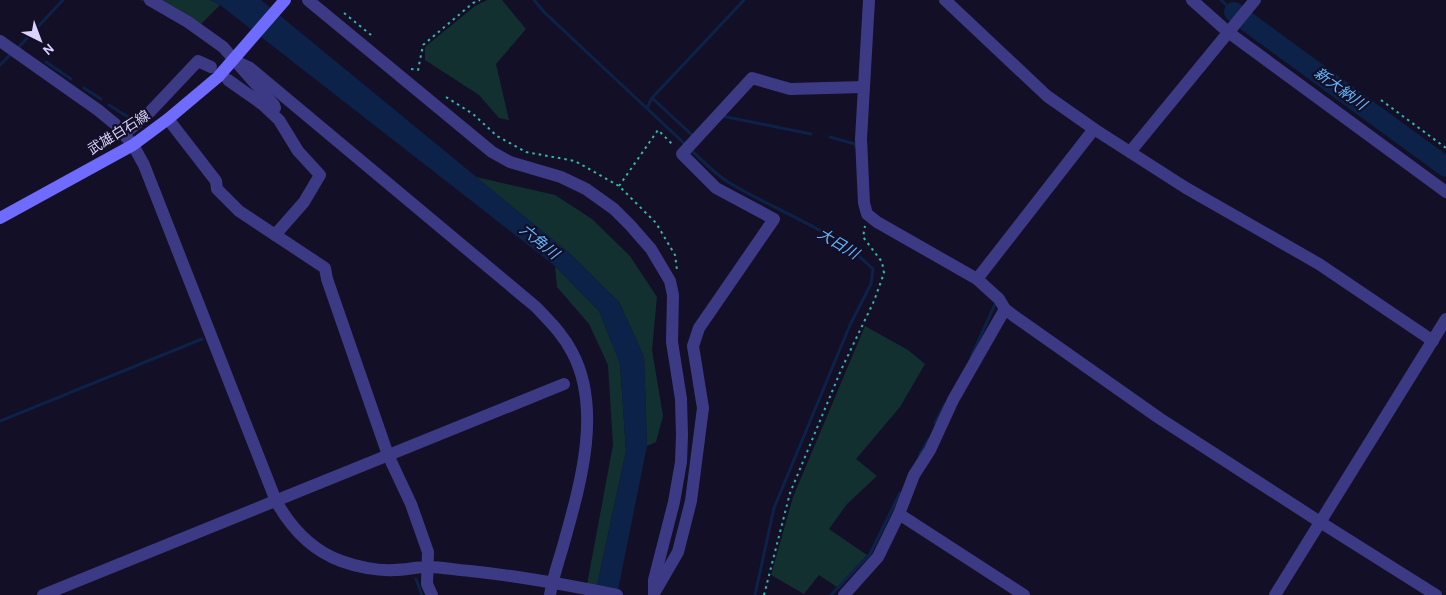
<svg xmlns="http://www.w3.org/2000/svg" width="1446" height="595" font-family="'Alegreya Sans','Noto Sans JP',sans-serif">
  <rect width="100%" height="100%" fill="#130f26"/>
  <g fill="#12302f">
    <polygon points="140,0 210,0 220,5 195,30 154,5"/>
    <polygon points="487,0 502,0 526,29 496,64 509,120 499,118 479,95 425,60 425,47 475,6"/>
    <polygon points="476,177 555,195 592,219 630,256 657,297 652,350 663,416 656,442 647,446 644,357 619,302 569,253"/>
    <polygon points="555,266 599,311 620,363 626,451 595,595 585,595 613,445 608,365 589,324 557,287"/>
    <polygon points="865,326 908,350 925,364 900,407 856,459 877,476 847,504 829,529 867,555 837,587 819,575 804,594 771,575 793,497"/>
  </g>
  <polygon fill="#0c2248" points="210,0 261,0 569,253 619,302 644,357 647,446 617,595 595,595 626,451 620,363 599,311 555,266 220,5"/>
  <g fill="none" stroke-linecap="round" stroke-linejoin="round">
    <g stroke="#0c2248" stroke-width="3">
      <polyline points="534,0 544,12 686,145"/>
      <polyline points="1221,0 1234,12"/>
      <polyline points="17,49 63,0"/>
      <polyline points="46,62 71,79"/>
      <polyline points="0,65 12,53"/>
      <polyline points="84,88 101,99"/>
      <polyline points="652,98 691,134"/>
      <polyline points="109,105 128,117"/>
      <polyline points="647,108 652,98 744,0"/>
      <polyline points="722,116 811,134"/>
      <polyline points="830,137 855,144 856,147"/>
      <path d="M690 149C702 160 714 173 728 182 775 211 833 229 873 269L871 284 850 325 774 508 755 595"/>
      <polyline points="971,357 996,302"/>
      <polyline points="0,421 202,339"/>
      <polyline points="935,423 945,404"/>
      <polyline points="919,456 928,440"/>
      <polyline points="416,579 422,595"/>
      <polyline points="831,595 870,554 900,493"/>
    </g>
    <polyline stroke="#0c2248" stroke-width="20" points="1234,12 1446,167"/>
    <g stroke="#2fb8b0" stroke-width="2" stroke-dasharray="2.5 4" stroke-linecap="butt">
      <polyline points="344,13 371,35"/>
      <polyline points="411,69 418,70 423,45 473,3 480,0"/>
      <polyline points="446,97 473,114 497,136 526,152 575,161 619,186 656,223 675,255 677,270"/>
      <polyline points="1381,100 1446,148"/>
      <polyline points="619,186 658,130 673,145"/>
      <polyline points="764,595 790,493 841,370 874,301 884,273 882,262 863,237 865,226"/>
    </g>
    <g stroke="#3d3a85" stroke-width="12">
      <polyline points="150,0 188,22 223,47 274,105 275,108"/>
      <polyline points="308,0 492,152 510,162 561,177 586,189 614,209 630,225 651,249 670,281 673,295 672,342 681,399 682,435 681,462 674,502 654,580 654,595"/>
      <polyline points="869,0 861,139 864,203 867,214 877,222 977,279 999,299 1005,309 1014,316 1159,418 1320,522 1436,595"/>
      <polyline points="945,0 1047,96 1094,129 1186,188 1319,264 1433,341"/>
      <polyline points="1192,0 1228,32 1446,192"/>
      <path d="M0 41 98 110 115 124 133 145 144 165 276 501C291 528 311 550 341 561 357 567 378 571 394 570 405 570 417 567 428 567 442 567 456 570 470 571 520 576 568 585 617 595"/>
      <path d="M233 60 250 68 536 307C549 321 563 334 572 352 602 408 581 482 565 539 560 558 553 576 550 595"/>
      <polyline points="228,80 262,104 279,120 298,151 320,175 304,202 275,235"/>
      <polyline points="168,119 216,181 217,189 239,211 325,268 327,279 388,455 411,504 428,552 427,584 432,595"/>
      <polyline points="125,133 147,115 198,61 211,67"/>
      <polyline points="1130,152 1255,0"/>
      <polyline points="977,279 1094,129"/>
      <polyline points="899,514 1024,595"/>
      <polyline points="656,590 678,552 691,501 703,408 693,346 699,328 774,219 716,188 682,154 752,78 790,89 863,87"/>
      <polyline points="43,595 564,384"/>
      <polyline points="844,595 878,557 899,514 914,475 930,450 953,400 1005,309"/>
      <polyline points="1275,595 1446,319"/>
    </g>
    <polyline stroke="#6f6bff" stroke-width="12" points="0,218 133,145 168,119 218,77 285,0"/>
  </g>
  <g text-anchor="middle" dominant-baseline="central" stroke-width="4.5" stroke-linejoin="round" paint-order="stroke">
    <g font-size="14" fill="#d9d4ff" stroke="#130f26">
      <text transform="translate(119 133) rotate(-32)">武雄白石線</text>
    </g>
    <g font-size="15" font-style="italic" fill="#62b6ff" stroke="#130f26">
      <text transform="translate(1340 89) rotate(36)">新大納川</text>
      <text transform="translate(539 242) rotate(39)">六角川</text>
      <text transform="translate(838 244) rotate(31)">大日川</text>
    </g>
  </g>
  <g transform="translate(40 40) rotate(138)" stroke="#130f26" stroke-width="4" paint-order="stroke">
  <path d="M0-4L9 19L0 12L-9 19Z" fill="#d9d4ff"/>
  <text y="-8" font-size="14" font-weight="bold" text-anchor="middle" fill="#d9d4ff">N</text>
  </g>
</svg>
